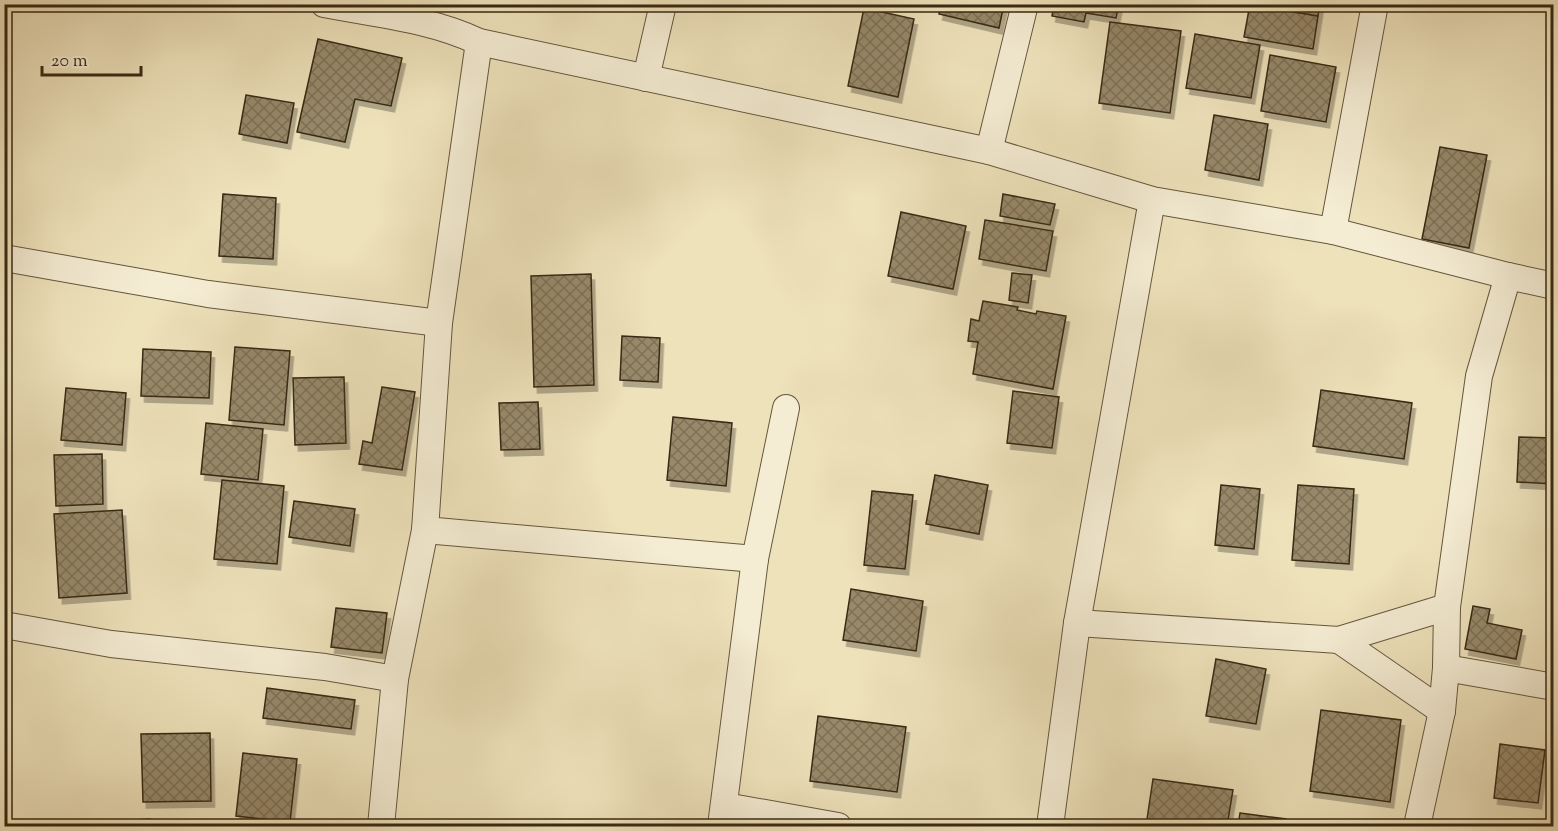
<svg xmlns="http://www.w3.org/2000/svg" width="1558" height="831" font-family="'Sorts Mill Goudy',serif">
  <defs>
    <pattern id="building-cross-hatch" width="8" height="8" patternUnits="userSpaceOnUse" patternTransform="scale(1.5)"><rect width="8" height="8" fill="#97896a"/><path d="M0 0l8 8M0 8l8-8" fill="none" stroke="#7c7056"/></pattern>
    <filter id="shadow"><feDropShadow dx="3.5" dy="6" stdDeviation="0" flood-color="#0004"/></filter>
  </defs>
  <rect width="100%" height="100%" fill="#eee2bb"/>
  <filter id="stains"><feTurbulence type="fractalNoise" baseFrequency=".00333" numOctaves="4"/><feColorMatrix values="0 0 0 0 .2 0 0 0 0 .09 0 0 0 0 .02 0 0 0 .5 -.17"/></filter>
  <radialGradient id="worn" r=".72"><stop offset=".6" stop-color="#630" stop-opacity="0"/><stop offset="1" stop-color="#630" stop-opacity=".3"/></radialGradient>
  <g fill="url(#building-cross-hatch)" stroke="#392913" stroke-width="1.5" filter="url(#shadow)">
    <polygon points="941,4 1004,4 999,28 939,14"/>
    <polygon points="1054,4 1119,4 1116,18 1086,13 1084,22 1052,16"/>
    <polygon points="1250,4 1318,16 1313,49 1244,37"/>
    <polygon points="1276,4 1320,4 1318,16 1276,9"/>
    <polygon points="864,8 914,19 898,97 848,86"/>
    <polygon points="1110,22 1181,31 1170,113 1099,103"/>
    <polygon points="1195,34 1260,45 1251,98 1186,88"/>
    <polygon points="318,39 402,58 391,106 355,99 345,142 297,132"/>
    <polygon points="1270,55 1336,67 1326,122 1261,111"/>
    <polygon points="246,95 294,103 287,143 239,134"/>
    <polygon points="1214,115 1268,124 1259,180 1205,170"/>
    <polygon points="1440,147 1487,155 1469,248 1422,239"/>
    <polygon points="223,194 276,198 273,259 219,256"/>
    <polygon points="1003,194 1055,204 1050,225 1000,216"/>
    <polygon points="901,212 966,226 953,289 888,276"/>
    <polygon points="985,220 1053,231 1046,271 979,259"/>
    <polygon points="1012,273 1032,275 1028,303 1009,300"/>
    <polygon points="591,274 594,385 534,387 531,276"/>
    <polygon points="983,301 1018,307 1017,310 1036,314 1037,311 1066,316 1053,389 973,374 978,342 968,341 971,319 979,321"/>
    <polygon points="622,336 660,338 658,382 620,380"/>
    <polygon points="235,347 290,351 284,425 229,420"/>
    <polygon points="143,349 211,352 209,398 141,396"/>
    <polygon points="344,377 346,443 295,445 293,378"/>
    <polygon points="382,387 415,392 402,470 359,464 363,441 372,443"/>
    <polygon points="66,388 126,393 122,445 61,440"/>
    <polygon points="1321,390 1412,403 1404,459 1313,446"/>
    <polygon points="1013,391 1059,397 1052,448 1007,443"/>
    <polygon points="538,402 540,449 501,450 499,403"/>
    <polygon points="673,417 732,423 726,486 667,480"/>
    <polygon points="206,423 263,429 258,480 201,474"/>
    <polygon points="1519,437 1554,438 1554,484 1517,482"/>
    <polygon points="102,454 103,504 56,506 54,455"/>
    <polygon points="935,475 988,485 979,534 926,524"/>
    <polygon points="222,480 284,486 277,564 214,559"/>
    <polygon points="1221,485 1260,489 1254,549 1215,545"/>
    <polygon points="1298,485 1354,489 1349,564 1292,560"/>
    <polygon points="872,491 913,495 905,569 864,565"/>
    <polygon points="294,501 355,509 350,546 289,537"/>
    <polygon points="122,510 127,593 59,598 54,514"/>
    <polygon points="851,589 923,601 916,651 843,640"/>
    <polygon points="1473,606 1490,609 1487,623 1522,630 1516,659 1465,649"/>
    <polygon points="336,608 387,613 382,653 331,647"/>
    <polygon points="1216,659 1266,669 1256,724 1206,716"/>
    <polygon points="267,688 355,700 351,729 263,718"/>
    <polygon points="1321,710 1401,720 1390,802 1310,791"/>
    <polygon points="818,716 906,727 897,792 810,781"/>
    <polygon points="210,733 211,801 143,802 141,734"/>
    <polygon points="1500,744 1545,750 1538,803 1494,798"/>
    <polygon points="243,753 297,759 290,822 236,816"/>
    <polygon points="1153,779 1233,790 1227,826 1146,826"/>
    <polygon points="1240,813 1286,819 1285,826 1238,826"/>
    <polygon points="150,819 150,826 86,826 85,823"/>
    <polygon points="593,820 639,826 592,826"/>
    <polygon points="472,821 508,825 508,826 471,826"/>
  </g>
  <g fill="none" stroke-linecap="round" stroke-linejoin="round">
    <g stroke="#66573d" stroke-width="28">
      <g id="street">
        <path d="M324 4C375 14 431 19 479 42L989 151 1152 200 1333 231 1508 276 1554 286"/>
        <polyline points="646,78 663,4"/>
        <polyline points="989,151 1025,4"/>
        <polyline points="1333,231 1375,4"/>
        <polyline points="4,258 208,294 439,323"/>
        <polyline points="425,530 755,559"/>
        <polyline points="1077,623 1339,640 1447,607"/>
        <polyline points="4,625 111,644 325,667 395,679"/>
        <polyline points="1339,640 1442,711"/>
        <polyline points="1446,668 1554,687"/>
        <polyline points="725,806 838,826"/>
        <polyline points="381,826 395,679 425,530 439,323 479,42"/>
        <polyline points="721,826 755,559 786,408"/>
        <polyline points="1050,826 1077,623 1152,200"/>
        <polyline points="1417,826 1442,711 1446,668 1447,607 1479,376 1508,276"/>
      </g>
    </g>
    <use href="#street" stroke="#f4ecd3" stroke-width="26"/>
  </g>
  <rect width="1558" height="831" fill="none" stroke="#eee2bb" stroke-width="24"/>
  <rect x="6" y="6" width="1546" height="819" fill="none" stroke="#392913" stroke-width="3"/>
  <rect x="12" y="12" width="1534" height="807" fill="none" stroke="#392913" stroke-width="1.5"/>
  <path d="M42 66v9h99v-9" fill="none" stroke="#392913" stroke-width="3"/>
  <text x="51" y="66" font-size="18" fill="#392913" stroke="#f4ecd3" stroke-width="4.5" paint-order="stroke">20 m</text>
  <rect width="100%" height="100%" filter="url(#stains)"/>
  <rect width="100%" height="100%" fill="url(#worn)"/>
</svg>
